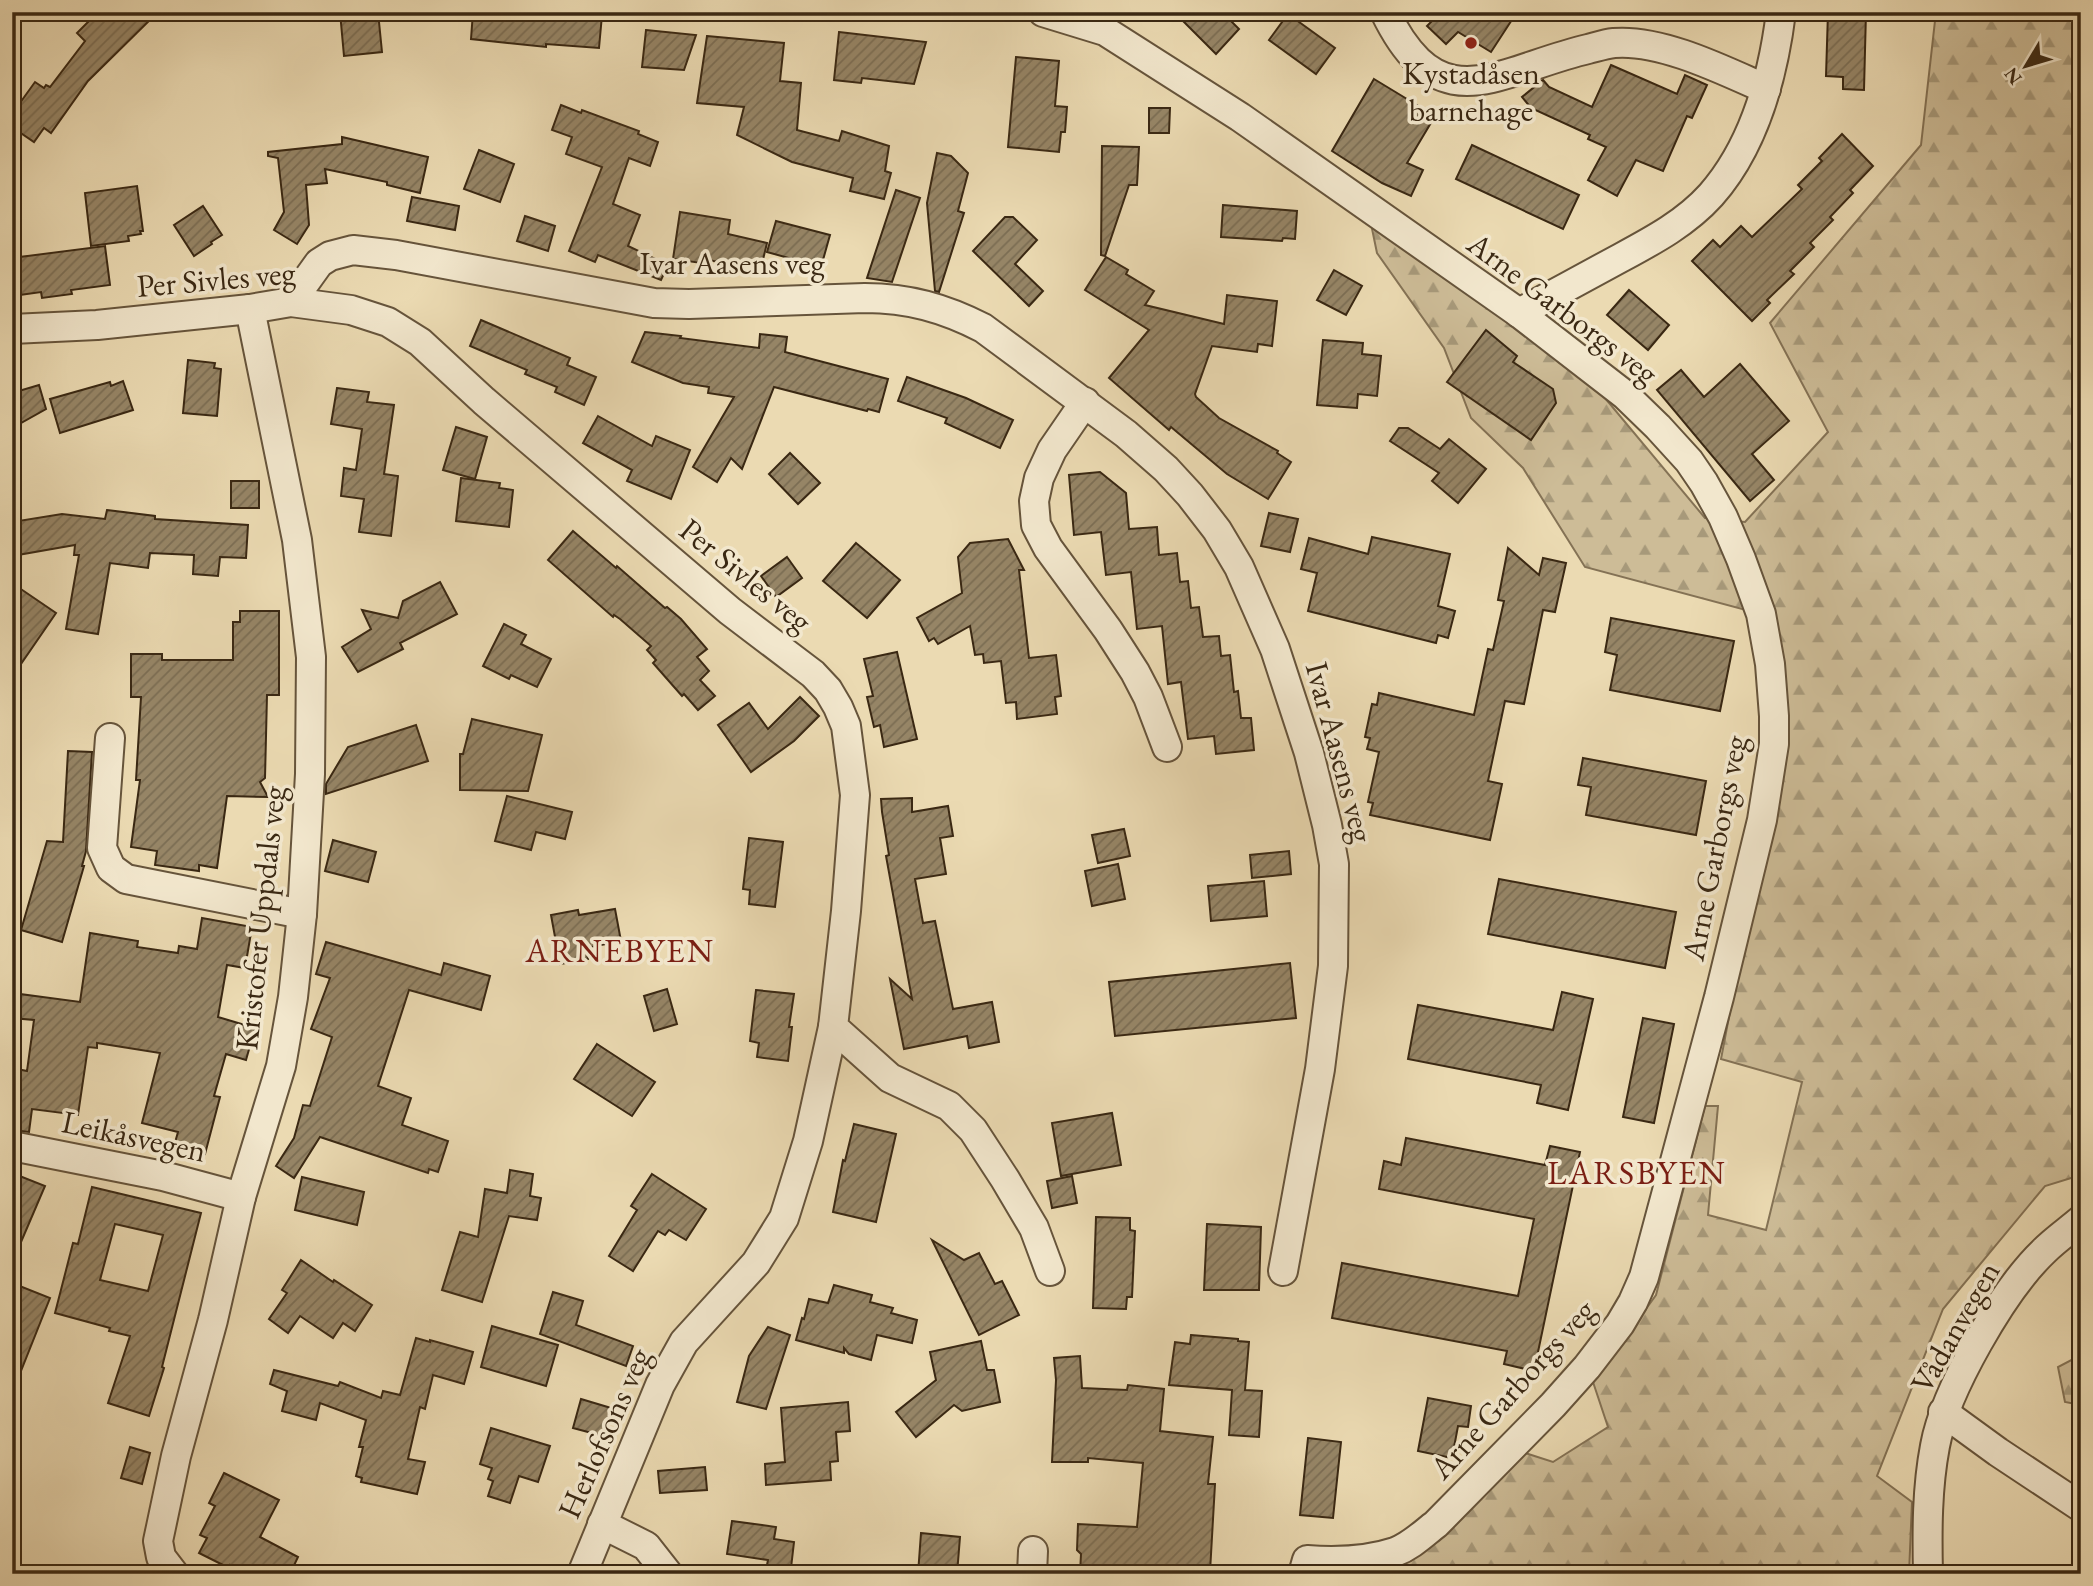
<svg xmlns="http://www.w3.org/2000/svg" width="2093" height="1586" font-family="'EB Garamond',serif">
  <defs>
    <pattern id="forest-firs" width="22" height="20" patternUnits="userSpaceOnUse" patternTransform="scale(1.75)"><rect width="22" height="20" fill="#cdbc97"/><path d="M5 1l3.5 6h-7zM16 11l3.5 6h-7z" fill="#a7997a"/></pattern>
    <pattern id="building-hatch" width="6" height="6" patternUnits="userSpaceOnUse" patternTransform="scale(1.75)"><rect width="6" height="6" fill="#968566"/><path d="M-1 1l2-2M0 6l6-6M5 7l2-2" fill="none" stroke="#7b6d53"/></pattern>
  </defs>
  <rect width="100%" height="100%" fill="#ebdab2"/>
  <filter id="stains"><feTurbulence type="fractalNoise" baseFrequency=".00286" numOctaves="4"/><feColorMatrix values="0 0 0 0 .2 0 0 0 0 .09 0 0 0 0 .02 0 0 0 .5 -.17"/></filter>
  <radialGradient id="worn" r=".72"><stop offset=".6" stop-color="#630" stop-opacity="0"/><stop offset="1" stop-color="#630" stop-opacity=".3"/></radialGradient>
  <g fill="url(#forest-firs)" stroke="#847255" stroke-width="2">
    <polygon points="1936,12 2081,12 2081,1175 2045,1186 1943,1309 1877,1476 1912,1502 1909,1574 1319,1574 1412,1559 1525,1453 1553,1462 1608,1427 1593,1382 1656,1295 1705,1106 1718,1106 1708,1215 1766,1230 1802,1082 1721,1059 1747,922 1788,748 1776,618 1585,567 1523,468 1471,418 1444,348 1377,253 1370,219 1600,392 1705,518 1745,522 1828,432 1770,323 1921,145"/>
    <polygon points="2081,1355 2081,1405 2065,1402 2058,1367"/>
  </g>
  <g fill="url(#building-hatch)" stroke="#3a2813" stroke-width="2" fill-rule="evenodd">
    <polygon points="98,12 158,12 88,81 51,133 44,128 34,142 12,127 12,114 35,82 44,88 46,85 50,87 85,41 77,33"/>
    <polygon points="340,12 378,12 382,52 344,56"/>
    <polygon points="473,12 573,12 602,15 599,48 546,44 546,47 471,39"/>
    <polygon points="1174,12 1222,12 1239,29 1216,54"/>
    <polygon points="1426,12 1517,12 1491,52 1458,32 1446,44 1427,26 1435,18"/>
    <polygon points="1828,12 1866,12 1864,90 1843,89 1843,77 1826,76"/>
    <polygon points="1288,14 1335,48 1316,74 1269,40"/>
    <polygon points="646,30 696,35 684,70 642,67"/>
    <polygon points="839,32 926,42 914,84 862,78 861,83 834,80"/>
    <polygon points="707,36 784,43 780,81 801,83 797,130 839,141 842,131 889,146 885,171 891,173 884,199 850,191 853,178 792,162 737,135 744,107 697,103"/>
    <polygon points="1016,57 1059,61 1055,106 1067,107 1065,132 1061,132 1059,152 1008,147"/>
    <polygon points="1611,65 1677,94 1685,75 1707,85 1692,118 1687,116 1663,171 1636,160 1617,196 1588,180 1606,147 1588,139 1590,135 1531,108 1522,97 1543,80 1549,87 1592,107"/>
    <polygon points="1374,79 1435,116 1407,163 1423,170 1411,196 1382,183 1332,151"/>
    <polygon points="561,105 581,113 582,110 639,131 638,134 658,142 650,166 629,158 613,204 640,215 628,246 668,265 661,280 598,255 595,262 569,251 602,167 566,154 572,137 552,130"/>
    <polygon points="1149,108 1170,108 1169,133 1149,133"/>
    <polygon points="1842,134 1873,166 1850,190 1853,193 1830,217 1833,220 1810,243 1814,247 1790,271 1794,274 1767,300 1770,303 1752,321 1692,261 1713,240 1720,247 1741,226 1752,237 1802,189 1798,185 1822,161 1819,158"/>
    <polygon points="342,137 428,157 420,193 387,185 387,182 325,169 327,183 306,185 309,225 297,244 274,230 284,212 278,158 268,156 268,152 342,144"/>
    <polygon points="1472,145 1579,195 1563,229 1456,179"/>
    <polygon points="1102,146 1139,147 1137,185 1129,185 1105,256 1101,255"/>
    <polygon points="479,150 514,164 500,202 464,189"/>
    <polygon points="937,153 951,156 968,173 958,211 964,213 939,292 935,291 927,203"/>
    <polygon points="137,186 143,231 140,231 141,234 128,236 129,241 91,246 85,193"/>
    <polygon points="896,190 920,198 892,282 867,278"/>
    <polygon points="412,197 459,206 455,230 407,221"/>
    <polygon points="1223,205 1297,211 1295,239 1283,238 1282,241 1221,237"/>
    <polygon points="203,206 222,235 211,242 212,244 194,256 174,225"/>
    <polygon points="680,212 730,220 728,234 767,243 760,272 709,260 708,264 673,259"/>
    <polygon points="525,216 555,226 548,251 517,241"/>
    <polygon points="1005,217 1013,217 1037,240 1015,264 1043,291 1029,306 973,251"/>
    <polygon points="776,221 830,235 821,267 767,252"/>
    <polygon points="105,246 110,285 71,290 72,294 42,298 41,292 12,296 12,258"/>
    <polygon points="1106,257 1128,270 1126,274 1154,291 1145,305 1224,324 1227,295 1277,301 1272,346 1258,344 1257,352 1212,346 1195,394 1196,397 1219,418 1278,451 1277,453 1291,462 1268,499 1227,474 1171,427 1169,430 1109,378 1149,330 1085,290"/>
    <polygon points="1334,270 1362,286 1346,315 1317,300"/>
    <polygon points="1629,290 1669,325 1648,350 1607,315"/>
    <polygon points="481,320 570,358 567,365 596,377 584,405 555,392 557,387 525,374 527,370 470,346"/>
    <polygon points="1486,330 1517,356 1513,362 1553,389 1556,403 1531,440 1447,382"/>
    <polygon points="645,332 681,336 680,338 759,348 760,334 787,337 785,352 888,379 879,412 868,409 867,411 774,387 742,469 731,458 717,482 693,467 734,397 708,393 709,387 683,383 632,362"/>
    <polygon points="1323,340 1363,343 1362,354 1381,356 1377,396 1358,394 1357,408 1317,405"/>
    <polygon points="188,360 215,363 214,368 221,369 217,416 183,413"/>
    <polygon points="1740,364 1789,421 1752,454 1774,480 1750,501 1657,390 1681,370 1704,397"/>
    <polygon points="907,377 966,398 1013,420 1000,448 945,423 947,418 898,401"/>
    <polygon points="123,381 133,410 60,433 50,399 110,382 111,386"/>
    <polygon points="39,385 46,409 12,428 12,393"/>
    <polygon points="337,388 369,392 367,402 394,405 384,474 398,476 391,536 359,532 364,499 341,496 344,468 356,470 362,429 331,424"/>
    <polygon points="598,416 652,446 656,436 690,450 671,499 627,481 632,470 583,443"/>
    <polygon points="456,427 487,437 475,479 443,470"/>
    <polygon points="1399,428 1408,428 1440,449 1449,439 1486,469 1458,503 1432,481 1439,473 1390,441"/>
    <polygon points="790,453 820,483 798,504 769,474"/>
    <polygon points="1100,472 1126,493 1129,529 1157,527 1159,555 1177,553 1180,582 1188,581 1191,608 1199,607 1203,637 1219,636 1221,656 1230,655 1234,692 1238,691 1241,718 1251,718 1254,750 1216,754 1214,736 1188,739 1181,682 1168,684 1162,626 1137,629 1131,572 1106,575 1101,532 1074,535 1069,475"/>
    <polygon points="461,478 500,483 499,488 513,490 509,527 456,521"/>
    <rect x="231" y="481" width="28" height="27"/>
    <polygon points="107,510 155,516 155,519 248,525 246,558 220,557 218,576 193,574 194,555 150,553 148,568 110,563 98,634 66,629 79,555 74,555 75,545 12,556 12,522 62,514 105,519"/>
    <polygon points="1269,513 1298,519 1290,552 1261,546"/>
    <polygon points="573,531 616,568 617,566 665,608 667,607 681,619 707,649 697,657 709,671 700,680 715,696 698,710 684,694 682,696 653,663 656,660 647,650 651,646 620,619 614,615 613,617 548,560"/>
    <polygon points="1372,537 1450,554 1438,606 1455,611 1448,638 1438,635 1436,643 1308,611 1317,573 1301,569 1309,538 1368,554"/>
    <polygon points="1008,539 1024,570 1019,570 1029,658 1056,655 1061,696 1055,697 1057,714 1017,719 1016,702 1006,703 1001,661 984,663 983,654 975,655 970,626 938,644 934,638 929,641 917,618 962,593 958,557 970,543"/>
    <polygon points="856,543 900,580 867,618 823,581"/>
    <polygon points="1508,548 1539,575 1543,558 1566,563 1555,612 1543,610 1524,704 1505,701 1488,781 1502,784 1490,840 1370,815 1373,803 1368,802 1379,752 1367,749 1370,738 1365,737 1372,704 1377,705 1379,693 1474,715 1488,649 1493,650 1504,601 1498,600"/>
    <polygon points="787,557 802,578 776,597 761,576"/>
    <polygon points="440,582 457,614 400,643 403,649 358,672 342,647 371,629 362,610 398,618 403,601"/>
    <polygon points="12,583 56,613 12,677"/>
    <polygon points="240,611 279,611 279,695 267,695 265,778 260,782 268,797 227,796 217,868 199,865 199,871 155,865 157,851 131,847 140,780 136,780 141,697 131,697 131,654 162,654 162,660 233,660 233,622 240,622"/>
    <polygon points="1611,618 1734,641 1720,711 1610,690 1617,655 1605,652"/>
    <polygon points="504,624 526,635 521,644 551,659 537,687 511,675 509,679 483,666"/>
    <polygon points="897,652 917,739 884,747 880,725 874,727 867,697 873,696 864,659"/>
    <polygon points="800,697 819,716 794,741 751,772 718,725 749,703 768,729"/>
    <polygon points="472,719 542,735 528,791 460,790 460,754 463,754"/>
    <polygon points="416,725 428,761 326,794 326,784 348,747"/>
    <polygon points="68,751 92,752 86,851 82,866 84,866 62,942 21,930 47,841 63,842"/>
    <polygon points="1583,758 1706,781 1696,835 1586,815 1591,787 1578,785"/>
    <polygon points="507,796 572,812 565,839 536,832 531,850 495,841"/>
    <polygon points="912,798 912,812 948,806 953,836 940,838 946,874 915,879 923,923 935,921 953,1009 992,1002 999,1042 969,1048 967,1036 904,1049 890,979 912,999 886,856 889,855 882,812 881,799"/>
    <polygon points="1124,829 1130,856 1098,863 1092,835"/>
    <polygon points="749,838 783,842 775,907 749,904 750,890 743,889"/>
    <polygon points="333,840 376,852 368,882 325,871"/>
    <polygon points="1289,851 1291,874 1252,878 1250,855"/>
    <polygon points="1118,864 1125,899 1092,906 1085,871"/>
    <polygon points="1499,879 1676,912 1665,968 1488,934"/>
    <polygon points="1264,881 1267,916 1211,921 1208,886"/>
    <polygon points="615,909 621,941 586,948 588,959 560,964 551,915 578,910 579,915"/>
    <polygon points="202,918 252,927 245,968 227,965 218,1017 255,1028 246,1060 226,1054 214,1096 220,1097 205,1154 174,1146 178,1132 142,1123 160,1053 97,1043 97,1048 88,1047 78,1115 32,1109 29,1132 12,1130 12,1068 27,1071 34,1020 12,1018 12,993 80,1002 90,933 138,941 137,947 178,953 179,946 197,949"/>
    <polygon points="326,942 441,975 444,963 490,976 481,1010 409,990 378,1086 411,1098 402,1125 448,1141 438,1172 429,1169 428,1173 320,1137 294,1178 276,1166 294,1138 303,1105 310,1106 332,1037 311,1029 330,978 316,974"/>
    <polygon points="1290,963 1296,1018 1115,1036 1109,982"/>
    <polygon points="667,989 677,1024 654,1031 644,996"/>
    <polygon points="756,990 794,994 789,1027 792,1027 788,1061 757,1057 759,1043 750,1041"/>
    <polygon points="1562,992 1593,999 1568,1110 1537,1103 1541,1085 1408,1059 1418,1005 1553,1030"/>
    <polygon points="1643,1018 1674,1024 1654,1123 1623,1117"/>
    <polygon points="597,1044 655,1082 632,1116 574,1079"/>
    <polygon points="1112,1113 1121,1165 1061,1176 1052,1123"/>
    <polygon points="854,1124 896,1134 876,1222 833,1212 843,1160 845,1161"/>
    <polygon points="1406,1138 1545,1165 1550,1146 1580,1152 1534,1371 1504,1364 1507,1351 1332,1318 1342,1263 1518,1296 1534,1219 1379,1189 1384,1161 1401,1165"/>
    <polygon points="510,1170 533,1174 530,1196 541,1198 537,1220 509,1216 482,1302 442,1290 460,1232 478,1237 485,1189 507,1193"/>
    <polygon points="12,1173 45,1186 12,1263"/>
    <polygon points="652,1174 706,1209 686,1240 669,1230 665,1235 658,1231 633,1271 609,1256 637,1210 631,1206"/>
    <polygon points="1072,1176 1077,1203 1052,1208 1047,1181"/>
    <polygon points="302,1177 364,1192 357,1225 295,1210"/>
    <path d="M92 1187 201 1213 162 1367 164 1368 149 1416 108 1403 130 1336 109 1331 110 1328 55 1313 73 1243 78 1244ZM115 1224 163 1235 148 1291 100 1280Z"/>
    <polygon points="1096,1217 1130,1218 1130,1230 1135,1231 1132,1297 1127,1297 1126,1309 1093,1308"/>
    <polygon points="1207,1224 1261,1227 1259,1290 1204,1290"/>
    <polygon points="932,1240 964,1260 979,1253 995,1284 1002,1281 1019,1315 979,1335"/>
    <polygon points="301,1260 333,1282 334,1280 372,1305 355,1331 343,1323 333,1338 300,1316 288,1333 269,1319 287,1293 282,1290"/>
    <polygon points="12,1283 50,1298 13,1391 12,1390"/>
    <polygon points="834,1285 872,1295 870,1302 893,1308 891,1313 917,1320 912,1343 877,1335 871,1360 849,1354 844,1348 844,1353 796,1340 802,1318 804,1319 809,1299 828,1303"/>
    <polygon points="553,1292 583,1301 576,1325 633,1346 626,1366 540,1334"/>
    <polygon points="492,1326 558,1345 546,1386 481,1367"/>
    <polygon points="768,1327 790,1335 766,1409 737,1402 749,1356"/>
    <polygon points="1191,1335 1238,1339 1238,1341 1249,1342 1245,1390 1262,1391 1259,1437 1229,1435 1232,1390 1169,1385 1175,1342 1190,1344"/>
    <polygon points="416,1338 430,1342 430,1340 473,1352 464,1384 433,1375 425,1409 420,1407 408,1459 425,1462 417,1494 361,1482 362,1478 356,1476 363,1447 359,1447 366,1420 320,1403 316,1420 282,1411 287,1391 270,1384 274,1370 338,1386 340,1382 381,1398 383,1391 400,1395"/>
    <polygon points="981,1341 987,1370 994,1370 1000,1402 962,1411 954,1405 916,1437 896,1412 936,1380 930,1352"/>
    <polygon points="1080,1356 1082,1388 1127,1390 1128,1385 1164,1389 1160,1431 1213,1437 1208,1484 1215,1484 1210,1572 1169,1569 1168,1574 1080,1574 1081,1554 1077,1550 1078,1524 1137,1527 1143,1463 1088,1458 1088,1462 1052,1462 1056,1380 1054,1358"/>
    <polygon points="1428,1398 1471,1406 1468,1427 1458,1426 1452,1458 1418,1451"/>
    <polygon points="581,1399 611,1408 603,1436 573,1428"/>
    <polygon points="848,1402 850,1431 836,1432 838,1461 830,1462 831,1480 766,1485 765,1464 785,1462 781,1408"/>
    <polygon points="491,1428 550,1446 538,1482 519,1476 510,1503 488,1496 493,1481 488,1479 492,1468 480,1464"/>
    <polygon points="1308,1438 1341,1442 1333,1518 1300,1515"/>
    <polygon points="130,1447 150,1453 142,1484 121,1478"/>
    <polygon points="705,1467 707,1490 660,1493 658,1471"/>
    <polygon points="224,1473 279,1500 260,1537 298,1557 290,1574 249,1574 230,1565 229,1568 199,1553 207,1538 200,1535 215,1506 209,1503"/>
    <polygon points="732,1521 776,1527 774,1539 794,1542 791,1568 767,1565 768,1560 727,1554"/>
    <polygon points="921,1533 960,1537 957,1574 918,1574"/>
  </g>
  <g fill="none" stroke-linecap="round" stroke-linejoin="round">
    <g stroke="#66543b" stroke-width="32">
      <g id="minor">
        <path d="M1043 12 1105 31 1240 117 1519 313 1625 395 1658 427 1689 461 1704 483 1723 517 1741 559 1761 614 1770 664 1774 716V744L1762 820 1719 997 1644 1277 1633 1302 1620 1324 1587 1367 1553 1405 1436 1524C1423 1534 1411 1546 1395 1552 1368 1561 1335 1562 1307 1560L1303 1574"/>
        <path d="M1385 12C1440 125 1498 70 1588 49 1596 47 1605 44 1614 43 1661 39 1723 70 1766 89"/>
        <path d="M291 302 319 263 330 256 353 250 396 255 654 303 689 304 865 298C908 298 944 308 983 328L1126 434 1166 469 1190 495 1217 530 1239 567 1275 649 1309 753 1327 825 1334 864 1333 966 1320 1069 1283 1271"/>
        <path d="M1519 313C1550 296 1582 279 1613 262 1648 243 1684 225 1711 195 1755 145 1773 77 1781 12"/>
        <polyline points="12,329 97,325 250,309 291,302 351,310 388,322 420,342 484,401 730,611 813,674 828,690 838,707 846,726 855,795 846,911 833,1027 890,1078 949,1106 973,1130 1005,1179 1034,1228 1050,1271"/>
        <polyline points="1085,402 1052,450 1039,478 1034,501 1036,525 1048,548 1108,630 1135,672 1148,697 1167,747"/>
        <polyline points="110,738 102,848 111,868 126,879 302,914"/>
        <polyline points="12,1146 163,1176 241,1197"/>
        <polyline points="1943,1412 1998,1452 2081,1507"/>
        <polyline points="602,1524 646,1546 668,1574"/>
        <polyline points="174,1574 161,1557 158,1541 161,1527 176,1456 213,1320 241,1197 281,1066 293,997 302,914 310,774 311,657 297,540 250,309"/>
        <polyline points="582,1574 660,1385 684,1342 756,1263 784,1218 808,1141 833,1027"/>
        <polyline points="1032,1574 1033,1551"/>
        <path d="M1928 1574C1927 1531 1927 1488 1935 1446 1945 1391 2003 1290 2044 1251 2055 1240 2068 1231 2081 1220"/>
      </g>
    </g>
    <use href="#minor" stroke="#f2e7cd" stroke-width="28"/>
  </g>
  <circle fill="#8f2418" stroke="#f2e7cd" stroke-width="2.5" cx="1471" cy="43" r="7"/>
  <g text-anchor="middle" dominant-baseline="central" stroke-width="7" stroke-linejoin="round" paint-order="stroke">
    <g font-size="32" fill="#3a2813" stroke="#f2e7cd">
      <text x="1471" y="73">Kystadåsen<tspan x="1471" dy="37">barnehage</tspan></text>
    </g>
    <g font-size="32" fill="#3a2813" stroke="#f2e7cd">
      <text x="732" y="263">Ivar Aasens veg</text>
      <text transform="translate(216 279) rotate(-5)">Per Sivles veg</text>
      <text transform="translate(1563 308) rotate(37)">Arne Garborgs veg</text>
      <text transform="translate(746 575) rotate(39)">Per Sivles veg</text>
      <text transform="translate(1340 752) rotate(75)">Ivar Aasens veg</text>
      <text transform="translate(1714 848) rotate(-79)">Arne Garborgs veg</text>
      <text transform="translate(260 918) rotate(-84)">Kristofer Uppdals veg</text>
      <text transform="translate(134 1136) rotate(12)">Leikåsvegen</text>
      <text transform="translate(1955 1327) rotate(-60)">Vådanvegen</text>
      <text transform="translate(1512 1389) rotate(-48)">Arne Garborgs veg</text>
      <text transform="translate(604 1433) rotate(-66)">Herlofsons veg</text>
    </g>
    <g font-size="33" letter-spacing="2" fill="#7a1f14" stroke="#f2e7cd">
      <text x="620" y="950">ARNEBYEN</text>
      <text x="1637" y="1172">LARSBYEN</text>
    </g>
  </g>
  <rect width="2093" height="1586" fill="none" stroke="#ebdab2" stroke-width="42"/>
  <rect x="14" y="14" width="2065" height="1558" fill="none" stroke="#3a2813" stroke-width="3.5"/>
  <rect x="21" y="21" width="2051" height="1544" fill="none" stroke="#3a2813" stroke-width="2"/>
  <g transform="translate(2026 66) rotate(232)" stroke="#f2e7cd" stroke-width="5" paint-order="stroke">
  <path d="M0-5L12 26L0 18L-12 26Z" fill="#3a2813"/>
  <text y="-10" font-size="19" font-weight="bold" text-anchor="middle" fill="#3a2813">N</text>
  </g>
  <rect width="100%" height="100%" filter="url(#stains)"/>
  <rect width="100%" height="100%" fill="url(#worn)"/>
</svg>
